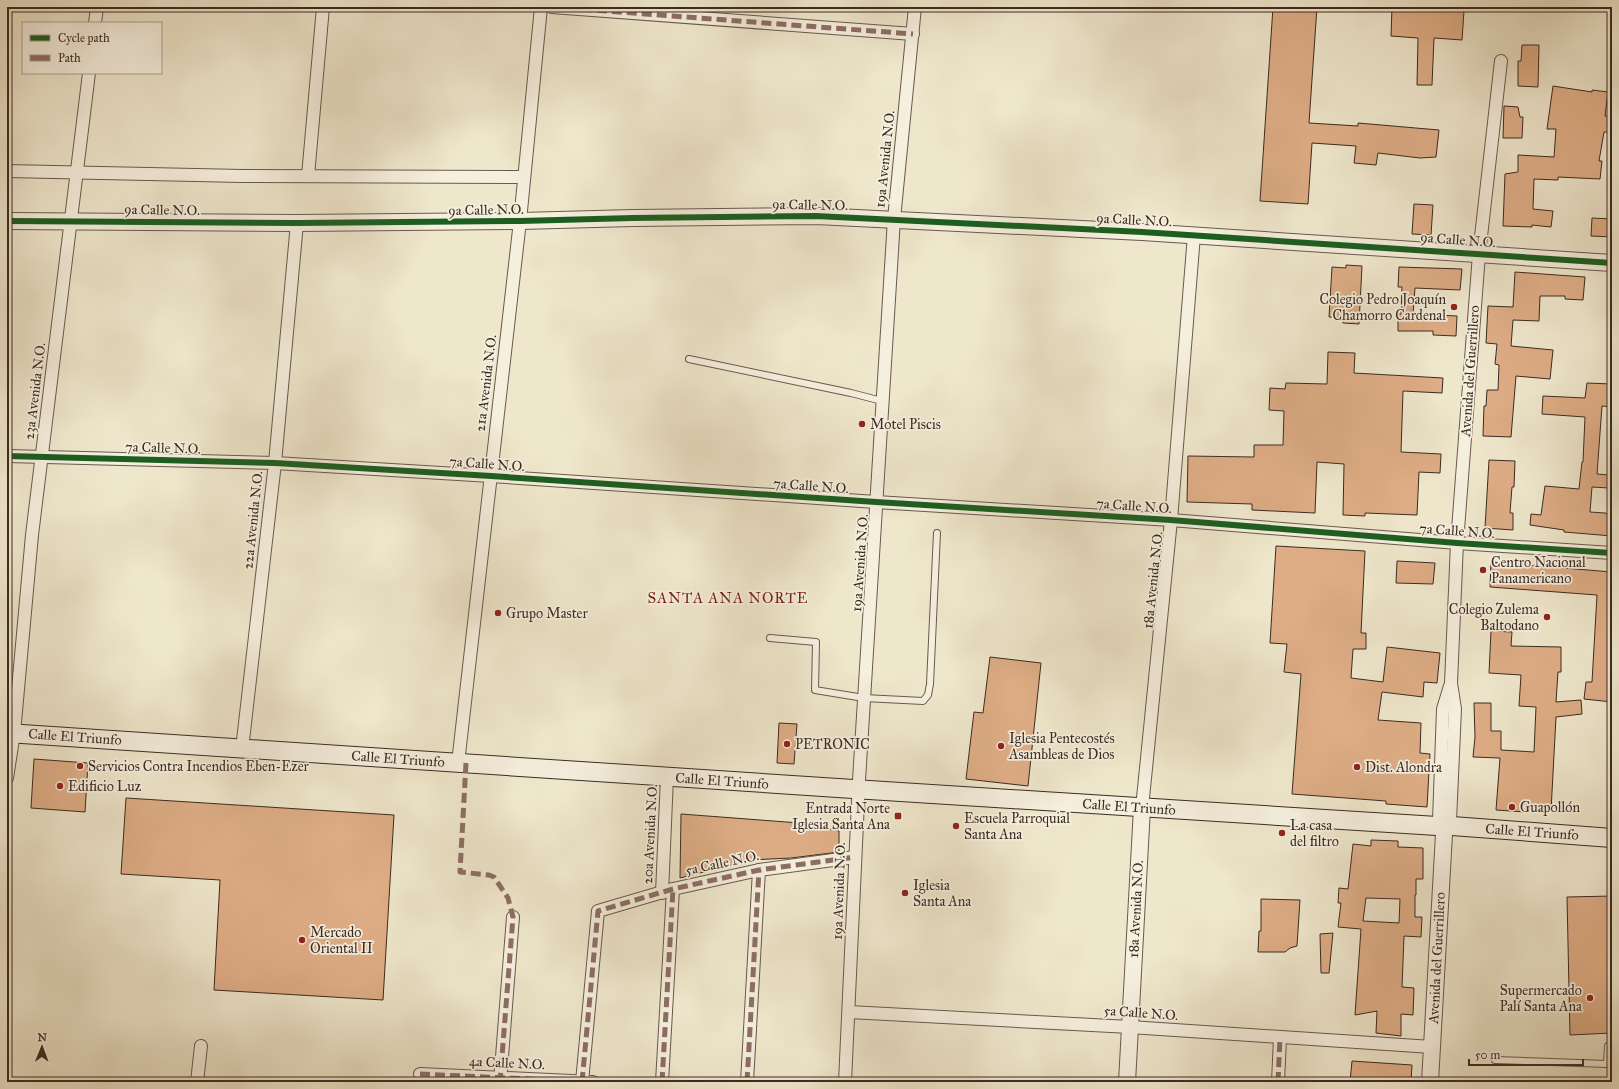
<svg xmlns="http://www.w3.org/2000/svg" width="1619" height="1089" font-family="'IM FELL Great Primer',serif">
  <rect width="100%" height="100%" fill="#efe7cc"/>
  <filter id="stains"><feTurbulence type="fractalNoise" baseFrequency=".005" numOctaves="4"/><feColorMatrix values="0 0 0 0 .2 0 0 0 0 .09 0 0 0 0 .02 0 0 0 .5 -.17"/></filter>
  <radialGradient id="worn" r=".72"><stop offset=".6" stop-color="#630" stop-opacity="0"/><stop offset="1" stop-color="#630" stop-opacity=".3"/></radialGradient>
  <g fill="#dead86" stroke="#3c2a23" fill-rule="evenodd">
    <polygon points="1273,7 1317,7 1309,123 1358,126 1358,123 1439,130 1436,157 1420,158 1378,153 1376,165 1354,163 1356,146 1312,143 1308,204 1260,201"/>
    <polygon points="1392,7 1464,11 1462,40 1434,38 1432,85 1417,85 1418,38 1391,36"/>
    <polygon points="1522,45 1539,45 1538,87 1518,86 1518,61 1521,61"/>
    <polygon points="1553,86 1592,92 1592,90 1608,92 1605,116 1612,117 1612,132 1604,132 1599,161 1602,161 1600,179 1558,177 1558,180 1534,179 1533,209 1553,211 1551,227 1532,225 1532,227 1503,226 1505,174 1518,172 1518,155 1554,157 1556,129 1547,129"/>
    <polygon points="1504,106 1518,107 1520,117 1523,117 1522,138 1503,138"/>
    <polygon points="1414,204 1433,205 1431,235 1412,234"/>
    <polygon points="1592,218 1612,219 1612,237 1591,236"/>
    <polygon points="1346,265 1362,266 1359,324 1343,323 1343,318 1329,317 1332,267 1346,268"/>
    <polygon points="1399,267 1462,269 1460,290 1415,288 1413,314 1457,316 1456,336 1433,335 1433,331 1398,331 1398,314 1401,314 1402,287 1398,287"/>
    <polygon points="1515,272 1585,277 1583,300 1565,299 1565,296 1540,296 1539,321 1513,320 1511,346 1553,350 1550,379 1516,376 1511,437 1483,436 1484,406 1486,406 1487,390 1498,390 1499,365 1495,364 1497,344 1486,343 1488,306 1513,307"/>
    <polygon points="1328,352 1355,353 1354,373 1443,378 1442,393 1403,391 1401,452 1441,454 1440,473 1419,472 1417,515 1365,513 1365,516 1343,515 1344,464 1317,462 1315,513 1252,510 1252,504 1187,502 1188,456 1254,457 1254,445 1283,445 1284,411 1269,410 1270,388 1285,389 1286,383 1327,384"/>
    <polygon points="1587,383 1612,384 1612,407 1602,406 1597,474 1609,475 1609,488 1592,487 1590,512 1605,513 1612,516 1612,536 1564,532 1564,530 1530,525 1531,514 1541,515 1545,486 1579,489 1582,462 1583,462 1585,417 1542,414 1543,396 1585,398"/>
    <polygon points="1489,460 1515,461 1514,487 1512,487 1510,513 1513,513 1513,530 1485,528"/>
    <polygon points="1276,546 1365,551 1361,633 1366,633 1366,649 1353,649 1351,678 1383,682 1387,647 1440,653 1437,683 1424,682 1423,697 1382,692 1378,720 1421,723 1420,753 1430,754 1427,807 1386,804 1386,801 1292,794 1301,674 1284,672 1287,644 1270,643"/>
    <polygon points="1397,561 1435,563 1433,584 1396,583"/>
    <polygon points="1491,562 1612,572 1612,702 1584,699 1586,682 1592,682 1597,595 1490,587"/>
    <polygon points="1491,631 1512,632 1511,646 1561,647 1561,672 1558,672 1556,702 1581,700 1582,714 1556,717 1551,811 1527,810 1526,812 1496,810 1500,758 1473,757 1475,737 1474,703 1491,703 1491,731 1501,731 1501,750 1534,752 1536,707 1519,706 1521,675 1489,673"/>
    <polygon points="990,657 1041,663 1028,786 966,779 974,712 983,713"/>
    <polygon points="779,723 797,724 794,764 777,763"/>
    <polygon points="34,759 88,763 85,812 31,808"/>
    <polygon points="126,798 394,815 383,1000 214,990 220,880 121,874"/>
    <polygon points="681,814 826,825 825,828 839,831 839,852 791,858 750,860 680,878"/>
    <path d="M1371 840 1398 841V847L1423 848V879H1416V895H1415V917H1422L1421 937 1404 936 1402 987 1414 988 1413 1015 1401 1014V1036L1376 1033 1377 1011 1355 1015 1361 929 1338 927 1341 903H1338L1339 888 1348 889 1353 844 1371 846ZM1366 898 1400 899 1399 923 1363 921Z"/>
    <polygon points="1612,896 1612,1033 1570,1035 1567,897"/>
    <polygon points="1261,899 1300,900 1297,946 1290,948 1285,952 1258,952 1259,931 1261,931"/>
    <polygon points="1333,933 1329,973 1321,973 1320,934"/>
    <polygon points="1352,1061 1412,1065 1411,1082 1350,1082"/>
  </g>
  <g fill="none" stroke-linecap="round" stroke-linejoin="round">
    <g stroke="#69594d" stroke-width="8">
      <g id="service">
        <polyline points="689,359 851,393 882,401"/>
        <polyline points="770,638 816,642 815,690 864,698 923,701 928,695 930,684 937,533"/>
        <polyline points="1495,1060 1607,1064 1608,1046 1612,1046"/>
      </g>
    </g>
    <g stroke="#69594d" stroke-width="14">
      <g id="minor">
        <polyline points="552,7 913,34"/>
        <polyline points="95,23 97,7"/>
        <polyline points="7,171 242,176 524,177"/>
        <polyline points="308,176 323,7"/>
        <polyline points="7,456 275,463 491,476 876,502 1171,520 1457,543 1612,553"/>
        <polyline points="242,749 275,463 297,223"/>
        <polyline points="458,763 520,221 541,7"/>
        <polyline points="7,778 14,733 32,535 89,73"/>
        <polyline points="1142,808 1171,520 1194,235"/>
        <polyline points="1439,821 1443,709 1450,686"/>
        <polyline points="1450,821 1455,709 1451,683 1457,543 1479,254 1501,61"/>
        <polyline points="662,893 667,777"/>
        <polyline points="849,1012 1130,1027 1432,1047"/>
        <polyline points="420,1074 593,1082"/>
        <polyline points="197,1082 201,1046"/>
        <polyline points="500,1082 513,917"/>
        <polyline points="582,1082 598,911 673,889 759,870 855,857"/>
        <polyline points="662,1082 673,889"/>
        <polyline points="747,1082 759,870"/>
        <polyline points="845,1082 859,780 894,219 915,7"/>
        <polyline points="1278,1082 1280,1038"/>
      </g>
    </g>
    <g stroke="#69594d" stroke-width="18">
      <g id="tertiary">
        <polyline points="7,221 297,223 520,221 633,218 816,216 1142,232 1612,263"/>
        <polyline points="1127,1082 1142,808"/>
        <polyline points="1430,1082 1444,834"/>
      </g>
    </g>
    <g stroke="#3c2a23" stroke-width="20">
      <g id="secondary">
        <polyline points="7,733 838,788 1437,826"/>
        <polyline points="1452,826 1612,838"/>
      </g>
    </g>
    <use href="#service" stroke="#f5efde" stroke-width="6"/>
    <use href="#minor" stroke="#f5efde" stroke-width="12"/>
    <use href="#tertiary" stroke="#f5efde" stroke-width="16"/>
    <use href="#secondary" stroke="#f5efde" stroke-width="18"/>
    <g stroke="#8d6e63" stroke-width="5" stroke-dasharray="10 5" stroke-linecap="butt">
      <polyline points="552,7 913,34"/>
      <polyline points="466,763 460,872 489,875 494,877 508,898 513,917 500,1082"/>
      <polyline points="420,1074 593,1082"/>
      <polyline points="582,1082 598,911 673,889 759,870 855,857"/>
      <polyline points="662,1082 673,889"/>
      <polyline points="747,1082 759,870"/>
      <polyline points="1278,1082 1280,1038"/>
    </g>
    <g stroke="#f5efde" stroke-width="8">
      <g id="cycleway">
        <polyline points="7,221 297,223 520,221 633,218 816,216 1142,232 1612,263"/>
        <polyline points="7,456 275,463 491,476 876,502 1171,520 1457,543 1612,553"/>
      </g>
    </g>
    <use href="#cycleway" stroke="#1b5e20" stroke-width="6"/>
  </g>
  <g fill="#8f2418" stroke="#f5efde" stroke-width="1.5">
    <circle cx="1454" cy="307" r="4"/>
    <circle cx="862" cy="424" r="4"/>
    <circle cx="1483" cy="570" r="4"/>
    <circle cx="498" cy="613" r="4"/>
    <circle cx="1547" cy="617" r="4"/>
    <circle cx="787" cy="744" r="4"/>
    <circle cx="1001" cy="746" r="4"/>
    <circle cx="80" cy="766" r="4"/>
    <circle cx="1357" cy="767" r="4"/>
    <circle cx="60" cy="786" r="4"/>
    <circle cx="1512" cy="807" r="4"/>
    <rect x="894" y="812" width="8" height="8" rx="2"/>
    <circle cx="956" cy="826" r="4"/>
    <circle cx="1282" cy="833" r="4"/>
    <circle cx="905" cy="893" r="4"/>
    <circle cx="302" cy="940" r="4"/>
    <circle cx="1590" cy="998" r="4"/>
  </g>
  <g text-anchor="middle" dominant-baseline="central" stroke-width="3.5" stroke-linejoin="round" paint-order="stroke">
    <g font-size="14" fill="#3c2a23" stroke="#f5efde">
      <text transform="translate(885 159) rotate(-84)">19a Avenida N.O.</text>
      <text transform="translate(810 205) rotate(1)">9a Calle N.O.</text>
      <text transform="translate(162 210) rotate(1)">9a Calle N.O.</text>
      <text transform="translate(486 210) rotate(-1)">9a Calle N.O.</text>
      <text transform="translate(1134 220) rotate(3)">9a Calle N.O.</text>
      <text transform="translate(1458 240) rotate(4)">9a Calle N.O.</text>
      <text transform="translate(1470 371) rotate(-86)">Avenida del Guerrillero</text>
      <text transform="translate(486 383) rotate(-83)">21a Avenida N.O.</text>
      <text transform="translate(35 391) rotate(-83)">23a Avenida N.O.</text>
      <text transform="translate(163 448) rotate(2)">7a Calle N.O.</text>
      <text transform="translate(487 464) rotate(4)">7a Calle N.O.</text>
      <text transform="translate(811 486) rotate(4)">7a Calle N.O.</text>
      <text transform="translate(1134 506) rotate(4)">7a Calle N.O.</text>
      <text transform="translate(253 520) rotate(-84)">22a Avenida N.O.</text>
      <text transform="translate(1457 531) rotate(4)">7a Calle N.O.</text>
      <text transform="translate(860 563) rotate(-86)">19a Avenida N.O.</text>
      <text transform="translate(1153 580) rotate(-84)">18a Avenida N.O.</text>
      <text transform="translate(75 737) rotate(4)">Calle El Triunfo</text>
      <text transform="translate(398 759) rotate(4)">Calle El Triunfo</text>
      <text transform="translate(722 781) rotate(4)">Calle El Triunfo</text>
      <text transform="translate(1129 807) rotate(4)">Calle El Triunfo</text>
      <text transform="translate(1532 832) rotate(4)">Calle El Triunfo</text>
      <text transform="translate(650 834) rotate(-87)">20a Avenida N.O.</text>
      <text transform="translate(722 863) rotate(-12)">5a Calle N.O.</text>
      <text transform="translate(839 891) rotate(-88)">19a Avenida N.O.</text>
      <text transform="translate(1136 909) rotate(-87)">18a Avenida N.O.</text>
      <text transform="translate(1437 958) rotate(-87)">Avenida del Guerrillero</text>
      <text transform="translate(1141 1013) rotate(4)">5a Calle N.O.</text>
      <text transform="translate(507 1063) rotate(3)">4a Calle N.O.</text>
    </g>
    <g font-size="14" fill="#3c2a23" stroke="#f5efde" text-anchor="start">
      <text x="1446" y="299" text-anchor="end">Colegio Pedro Joaquín<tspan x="1446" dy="16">Chamorro Cardenal</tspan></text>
      <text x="870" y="424">Motel Piscis</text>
      <text x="1491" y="562">Centro Nacional<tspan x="1491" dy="16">Panamericano</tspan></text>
      <text x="1539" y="609" text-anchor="end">Colegio Zulema<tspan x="1539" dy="16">Baltodano</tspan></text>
      <text x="506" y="613">Grupo Master</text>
      <text x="1009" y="738">Iglesia Pentecostés<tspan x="1009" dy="16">Asambleas de Dios</tspan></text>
      <text x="795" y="744">PETRONIC</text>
      <text x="88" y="766">Servicios Contra Incendios Eben-Ezer</text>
      <text x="1365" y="767">Dist. Alondra</text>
      <text x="68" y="786">Edificio Luz</text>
      <text x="1520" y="807">Guapollón</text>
      <text x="890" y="808" text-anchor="end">Entrada Norte<tspan x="890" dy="16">Iglesia Santa Ana</tspan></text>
      <text x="964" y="818">Escuela Parroquial<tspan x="964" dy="16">Santa Ana</tspan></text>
      <text x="1290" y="825">La casa<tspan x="1290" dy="16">del filtro</tspan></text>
      <text x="913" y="885">Iglesia<tspan x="913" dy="16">Santa Ana</tspan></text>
      <text x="310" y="932">Mercado<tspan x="310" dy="16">Oriental II</tspan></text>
      <text x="1582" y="990" text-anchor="end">Supermercado<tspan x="1582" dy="16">Palí Santa Ana</tspan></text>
    </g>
    <g font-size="15" letter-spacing="1" fill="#7a1f14" stroke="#f5efde">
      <text x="728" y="598">SANTA ANA NORTE</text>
    </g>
  </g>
  <rect width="1619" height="1089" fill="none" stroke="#efe7cc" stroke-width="24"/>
  <rect x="8" y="8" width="1603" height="1073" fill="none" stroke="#3c2a23" stroke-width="2"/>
  <rect x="12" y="12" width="1595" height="1065" fill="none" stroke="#3c2a23"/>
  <rect x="22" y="22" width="140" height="52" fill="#f5efde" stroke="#aba093"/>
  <rect x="30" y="35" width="20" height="6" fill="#1b5e20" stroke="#aba093"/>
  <text x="58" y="42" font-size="12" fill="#3c2a23">Cycle path</text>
  <rect x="30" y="55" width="20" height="6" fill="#8d6e63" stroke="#aba093"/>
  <text x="58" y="62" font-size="12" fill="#3c2a23">Path</text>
  <g transform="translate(42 1047) rotate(1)" stroke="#f5efde" stroke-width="3" paint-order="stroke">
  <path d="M0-3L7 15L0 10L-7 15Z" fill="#3c2a23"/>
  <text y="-6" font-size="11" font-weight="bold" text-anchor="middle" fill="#3c2a23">N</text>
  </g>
  <path d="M1469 1059v6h114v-6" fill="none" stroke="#3c2a23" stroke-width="2"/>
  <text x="1475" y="1059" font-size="12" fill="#3c2a23" stroke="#f5efde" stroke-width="3" paint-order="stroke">50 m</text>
  <rect width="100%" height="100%" filter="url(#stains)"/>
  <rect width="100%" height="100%" fill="url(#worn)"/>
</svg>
